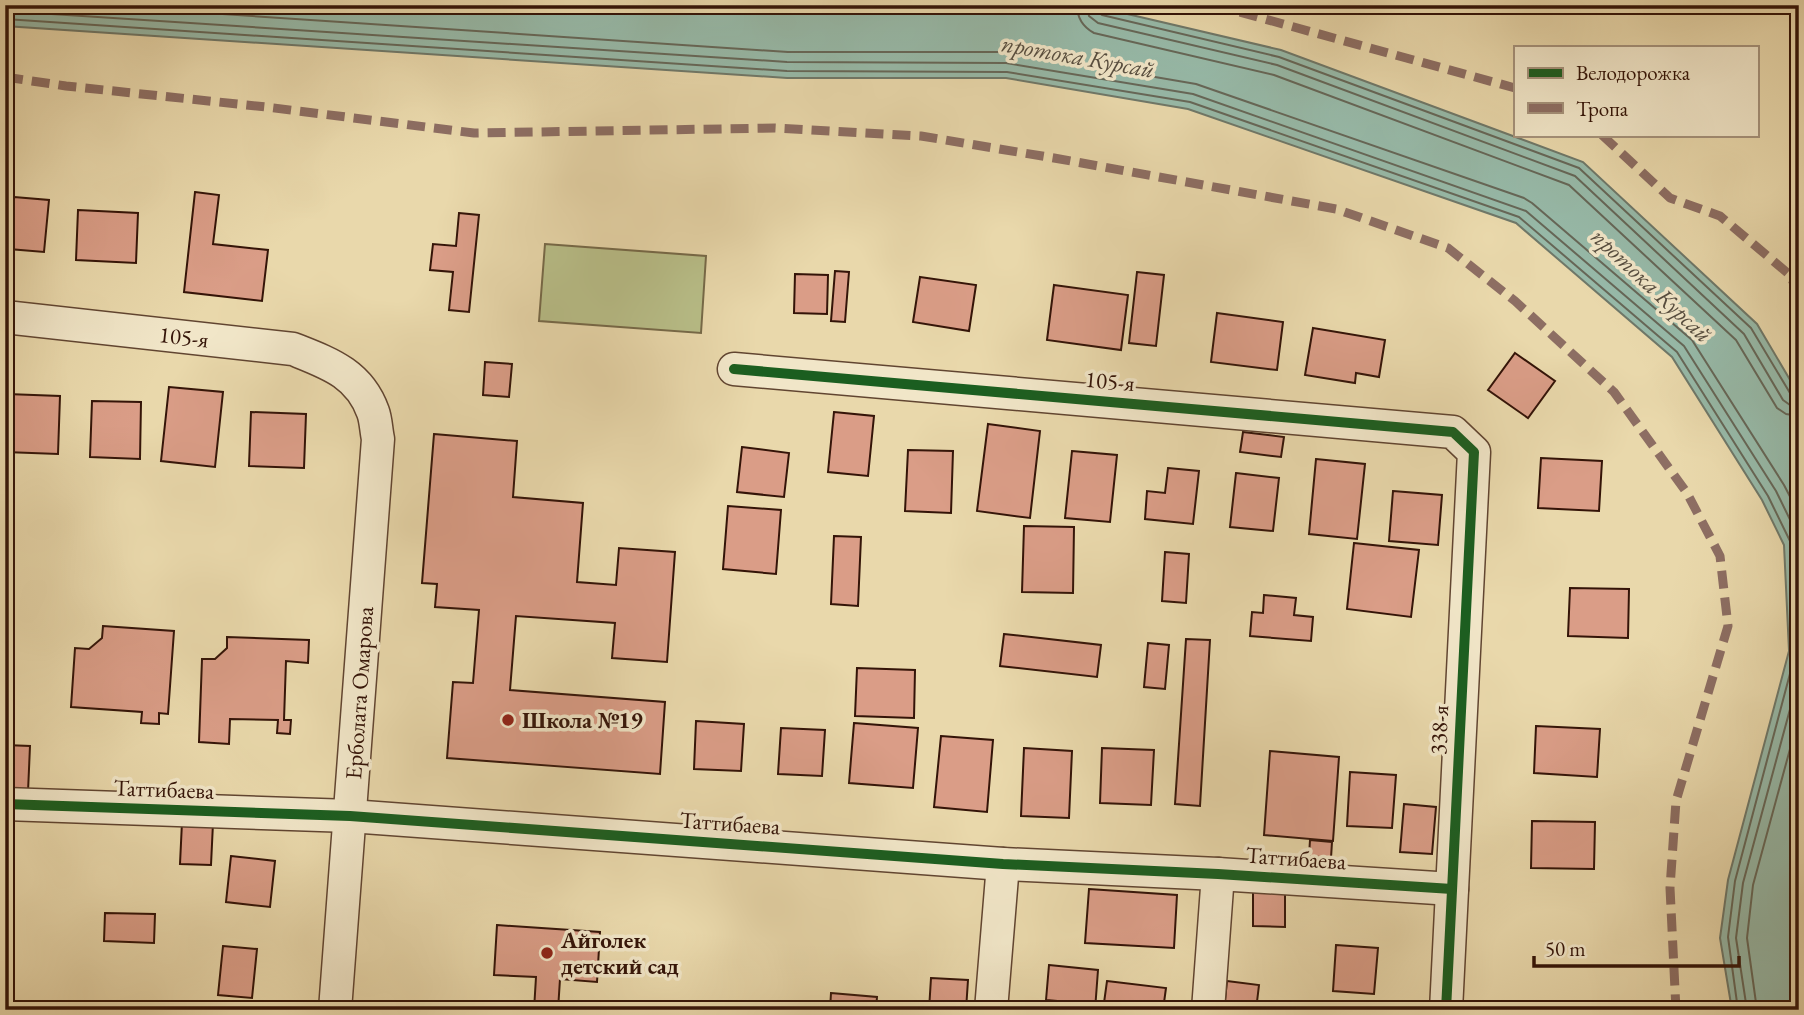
<svg xmlns="http://www.w3.org/2000/svg" width="1804" height="1015" font-family="'EB Garamond',serif">
  <rect width="100%" height="100%" fill="#e9d8ab"/>
  <filter id="stains"><feTurbulence type="fractalNoise" baseFrequency=".00286" numOctaves="4"/><feColorMatrix values="0 0 0 0 .2 0 0 0 0 .09 0 0 0 0 .02 0 0 0 .5 -.17"/></filter>
  <radialGradient id="worn" r=".72"><stop offset=".6" stop-color="#630" stop-opacity="0"/><stop offset="1" stop-color="#630" stop-opacity=".3"/></radialGradient>
  <polygon fill="#b8be88" stroke="#766948" stroke-width="2" points="545,244 706,256 701,333 539,321"/>
  <polygon fill="#97baa9" stroke="#6f7869" stroke-width="2" points="5,5 1089,5 1281,50 1583,162 1757,324 1799,395 1799,1010 1732,1010 1720,938 1728,880 1789,651 1784,545 1762,500 1672,357 1516,223 1188,109 1006,78 787,78 5,26"/>
  <g fill="none" stroke-linecap="round" stroke-linejoin="round">
    <g stroke="#666758" stroke-width="2">
      <polyline points="87,5 788,52 1009,52 1196,84 1524,198 1532,203 1692,340 1784,485 1799,514"/>
      <path d="M1077 5C1077 18 1083 27 1094 33L1274 75 1569 185 1736 340 1777 408 1786 414 1799 416"/>
      <polyline points="1087,5 1089,16 1098,23 1277,65 1575,176 1744,334 1783,400 1790,405 1799,406"/>
      <polyline points="1096,5 1097,11 1102,15 1279,57 1579,168 1751,328 1790,393 1794,397 1799,397"/>
      <polyline points="5,11 787,62 1006,63 1193,94 1526,211 1684,346 1776,491 1799,538"/>
      <polyline points="5,19 787,71 1007,72 1190,102 1519,217 1677,352 1768,496 1791,543 1796,651 1735,881 1728,937 1738,1010"/>
      <polyline points="1747,1010 1736,938 1743,883 1799,676"/>
      <polyline points="1757,1010 1747,938 1753,885 1799,716"/>
    </g>
  </g>
  <g fill="#da9d87" stroke="#341408" stroke-width="2">
    <polygon points="195,192 219,195 213,244 268,250 262,301 184,292"/>
    <polygon points="14,197 49,200 44,252 9,249"/>
    <polygon points="78,210 138,213 136,263 76,260"/>
    <polygon points="459,213 479,215 469,312 449,310 453,272 430,270 433,244 456,246"/>
    <polygon points="835,271 849,272 845,322 831,321"/>
    <polygon points="1137,272 1164,275 1156,346 1129,343"/>
    <polygon points="795,274 828,275 827,314 794,313"/>
    <polygon points="920,277 976,285 969,331 913,322"/>
    <polygon points="1054,285 1128,295 1121,350 1047,340"/>
    <polygon points="1217,313 1283,322 1277,370 1211,362"/>
    <polygon points="1313,328 1385,340 1379,377 1356,373 1355,383 1305,375"/>
    <polygon points="1515,353 1555,381 1528,418 1488,390"/>
    <polygon points="485,362 512,364 509,397 483,395"/>
    <polygon points="169,387 223,392 215,467 161,461"/>
    <polygon points="7,394 60,396 58,454 5,452"/>
    <polygon points="92,401 141,402 140,459 90,457"/>
    <polygon points="251,412 306,414 304,468 249,466"/>
    <polygon points="834,412 874,416 868,476 828,472"/>
    <polygon points="988,424 1040,431 1030,518 977,511"/>
    <polygon points="1243,432 1284,437 1281,457 1240,452"/>
    <polygon points="434,434 517,441 513,497 583,503 577,582 616,585 619,548 675,552 667,662 612,658 615,623 516,616 510,690 665,702 660,774 447,758 453,682 473,683 479,610 435,607 437,584 422,583"/>
    <polygon points="742,447 789,453 784,497 737,492"/>
    <polygon points="908,450 953,451 951,513 905,511"/>
    <polygon points="1072,451 1117,455 1110,522 1065,518"/>
    <polygon points="1541,458 1602,461 1599,511 1538,508"/>
    <polygon points="1316,459 1365,464 1357,539 1309,534"/>
    <polygon points="1168,468 1199,471 1193,524 1145,519 1147,491 1165,493"/>
    <polygon points="1236,473 1279,478 1273,531 1230,527"/>
    <polygon points="1393,491 1442,495 1438,545 1389,541"/>
    <polygon points="728,506 781,510 776,574 723,569"/>
    <polygon points="1024,526 1074,527 1073,593 1022,592"/>
    <polygon points="834,536 861,537 858,606 831,604"/>
    <polygon points="1354,543 1419,550 1411,617 1347,609"/>
    <polygon points="1165,552 1189,554 1186,603 1162,601"/>
    <polygon points="1570,588 1629,589 1628,638 1568,636"/>
    <polygon points="1264,595 1296,598 1294,615 1313,617 1311,641 1250,636 1252,612 1263,613"/>
    <polygon points="103,626 174,631 168,714 159,713 159,724 141,723 142,712 71,707 75,648 89,649 102,638"/>
    <polygon points="1004,634 1101,645 1097,677 1000,666"/>
    <polygon points="227,637 309,640 308,663 286,661 284,720 291,720 290,734 277,733 278,720 230,719 229,744 199,742 202,659 215,659 227,648"/>
    <polygon points="1186,639 1210,640 1200,806 1175,804"/>
    <polygon points="1148,643 1169,645 1165,689 1144,687"/>
    <polygon points="857,668 915,670 914,718 855,716"/>
    <polygon points="696,721 744,724 741,771 694,769"/>
    <polygon points="854,723 918,728 913,788 849,783"/>
    <polygon points="1536,726 1600,729 1597,777 1534,773"/>
    <polygon points="781,728 825,730 822,776 778,774"/>
    <polygon points="941,736 993,740 987,812 934,807"/>
    <polygon points="5,745 30,746 28,792 5,791"/>
    <polygon points="1024,748 1072,751 1069,818 1021,816"/>
    <polygon points="1102,748 1154,750 1151,805 1100,803"/>
    <polygon points="1270,751 1339,757 1333,841 1264,835"/>
    <polygon points="1350,772 1396,775 1392,828 1347,826"/>
    <polygon points="1404,804 1436,807 1432,854 1400,852"/>
    <polygon points="1532,821 1595,822 1594,869 1531,868"/>
    <polygon points="182,822 213,823 211,865 180,864"/>
    <polygon points="1310,840 1332,842 1331,858 1309,856"/>
    <polygon points="231,856 275,861 270,907 226,902"/>
    <polygon points="1089,889 1177,895 1174,948 1085,943"/>
    <polygon points="1253,890 1285,890 1285,927 1253,926"/>
    <polygon points="105,913 155,914 154,943 104,941"/>
    <polygon points="497,925 600,932 597,982 560,979 558,1010 534,1010 536,977 494,975"/>
    <polygon points="1336,945 1378,948 1374,994 1333,991"/>
    <polygon points="223,946 257,949 252,998 218,995"/>
    <polygon points="1049,965 1098,970 1095,1010 1067,1010 1068,1002 1046,1000"/>
    <polygon points="931,978 968,980 966,1010 929,1010"/>
    <polygon points="1107,981 1166,988 1163,1010 1103,1010"/>
    <polygon points="1227,981 1259,985 1256,1010 1224,1010"/>
    <polygon points="831,993 877,997 876,1010 830,1010"/>
    <polygon points="1267,1003 1315,1004 1315,1010 1267,1010"/>
  </g>
  <g fill="none" stroke-linecap="round" stroke-linejoin="round">
    <g stroke="#614531" stroke-width="35">
      <g id="minor">
        <path id="s1" d="M5 317 293 349C328 363 359 373 373 412 376 420 376 430 378 439L335 1010"/>
        <polyline points="734,369 1453,432 1474,452 1446,1010"/>
        <polyline points="5,804 350,816 1003,864 1218,874 1452,889"/>
        <polyline points="991,1010 1003,864"/>
        <polyline points="1208,1010 1218,874"/>
      </g>
    </g>
    <use href="#minor" stroke="#f1e6c8" stroke-width="32"/>
    <g stroke="#8d6e63" stroke-width="9" stroke-dasharray="18 9" stroke-linecap="butt">
      <polyline points="1214,5 1515,88"/>
      <polyline points="5,77 66,86 266,107 474,133 775,128 921,136 1054,158 1336,209 1448,248 1515,301 1614,392 1687,493 1720,556 1728,626 1676,801 1670,888 1676,1010"/>
      <polyline points="1602,135 1670,198 1720,216 1790,275 1799,295"/>
    </g>
    <g stroke="#f1e6c8" stroke-width="15">
      <g id="cycleway">
        <polyline points="734,369 1453,432 1474,452 1446,1010"/>
        <polyline points="5,804 350,816 1003,864 1218,874 1452,889"/>
      </g>
    </g>
    <use href="#cycleway" stroke="#1b5e20" stroke-width="10"/>
  </g>
  <g fill="#8f2418" stroke="#f1e6c8" stroke-width="2.5">
    <circle cx="508" cy="720" r="7"/>
    <circle cx="547" cy="953" r="7"/>
  </g>
  <g text-anchor="middle" dominant-baseline="central" stroke-width="7" stroke-linejoin="round" paint-order="stroke">
    <g font-size="23" fill="#341408" stroke="#f1e6c8">
      <text stroke="none"><textPath href="#s1" startOffset="180">105-я</textPath></text>
      <text transform="translate(1110 381) rotate(5)">105-я</text>
      <text transform="translate(359 693) rotate(-86)">Ерболата Омарова</text>
      <text transform="translate(1439 730) rotate(-87)">338-я</text>
      <text transform="translate(164 789) rotate(2)">Таттибаева</text>
      <text transform="translate(730 823) rotate(4)">Таттибаева</text>
      <text transform="translate(1296 858) rotate(4)">Таттибаева</text>
    </g>
    <g font-size="23" font-weight="bold" fill="#341408" stroke="#f1e6c8" text-anchor="start">
      <text x="522" y="720">Школа №19</text>
      <text x="561" y="940">Айголек<tspan x="561" dy="26">детский сад</tspan></text>
    </g>
    <g font-size="24" font-style="italic" fill="#574e40" stroke="#f1e6c8">
      <text transform="translate(1078 56) rotate(10)">протока Курсай</text>
      <text transform="translate(1652 285) rotate(43)">протока Курсай</text>
    </g>
  </g>
  <rect width="1804" height="1015" fill="none" stroke="#e9d8ab" stroke-width="28"/>
  <rect x="7" y="7" width="1790" height="1001" fill="none" stroke="#341408" stroke-width="3.5"/>
  <rect x="14" y="14" width="1776" height="987" fill="none" stroke="#341408" stroke-width="2"/>
  <rect x="1514" y="46" width="245" height="91" fill="#f1e6c8" stroke="#a5927b" stroke-width="2"/>
  <rect x="1528" y="68" width="35" height="10" fill="#1b5e20" stroke="#a5927b" stroke-width="2"/>
  <text x="1576" y="80" font-size="21" fill="#341408">Велодорожка</text>
  <rect x="1528" y="103" width="35" height="10" fill="#8d6e63" stroke="#a5927b" stroke-width="2"/>
  <text x="1576" y="116" font-size="21" fill="#341408">Тропа</text>
  <path d="M1534 956v10h205v-10" fill="none" stroke="#341408" stroke-width="3.5"/>
  <text x="1545" y="956" font-size="21" fill="#341408" stroke="#f1e6c8" stroke-width="5" paint-order="stroke">50 m</text>
  <rect width="100%" height="100%" filter="url(#stains)"/>
  <rect width="100%" height="100%" fill="url(#worn)"/>
</svg>
